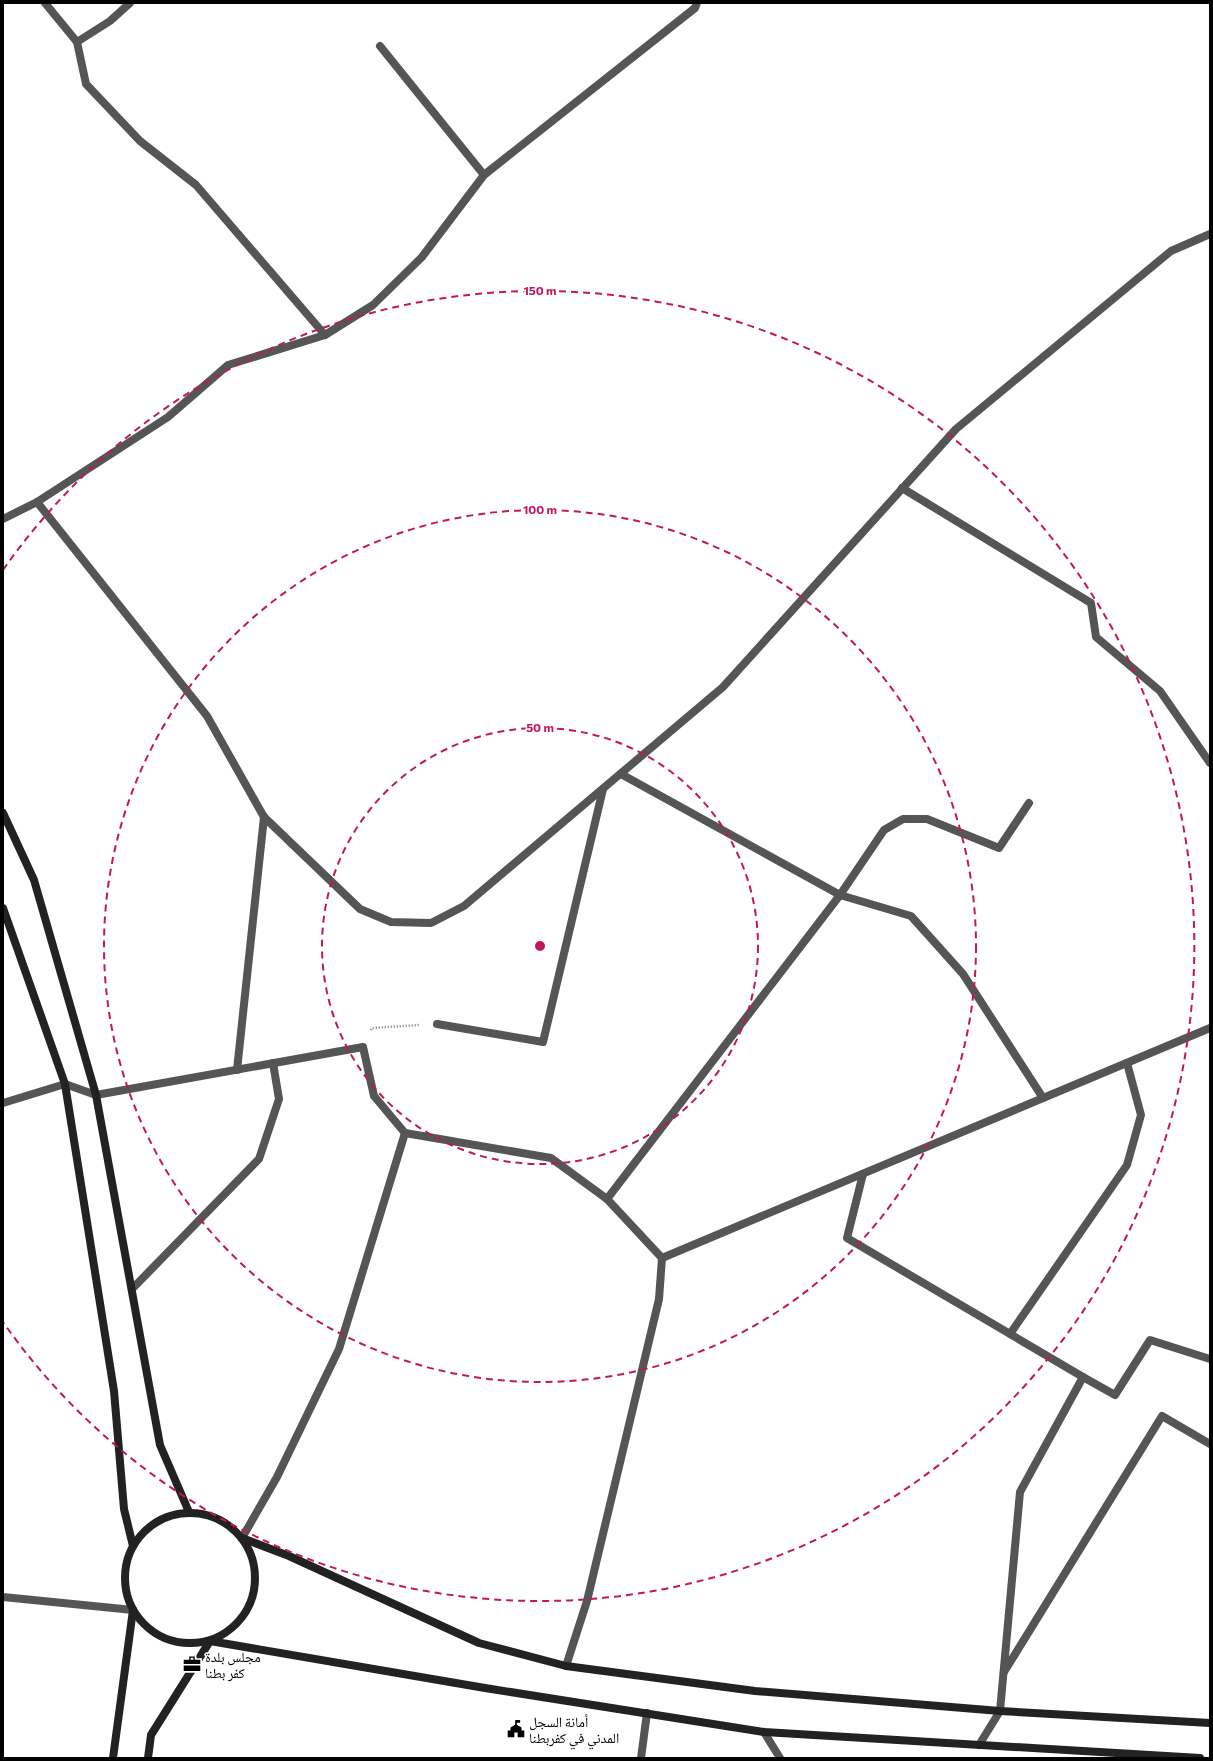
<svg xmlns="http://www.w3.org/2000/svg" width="1213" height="1761" font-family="Commissioner,'Noto Naskh Arabic',sans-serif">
  <rect width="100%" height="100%" fill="#fff"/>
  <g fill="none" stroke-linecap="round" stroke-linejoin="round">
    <polyline stroke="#777" stroke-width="2.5" stroke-dasharray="1 2" stroke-linecap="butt" points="371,1030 372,1028 419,1025"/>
    <g stroke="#555" stroke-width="8">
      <polyline points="840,895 884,830 903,819 927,819 999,848 1029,803"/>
      <polyline points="437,1024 543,1042 603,789"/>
      <polyline points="132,1289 259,1159 279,1099 273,1063"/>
      <polyline points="1083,1377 1115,1395 1150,1340 1210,1359"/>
      <polyline points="242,1538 277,1477 339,1349 405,1133"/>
      <polyline points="1004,1672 1162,1416 1210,1444"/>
    </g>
    <g stroke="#555" stroke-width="8">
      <polyline points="45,3 77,42 86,84 140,141 196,185 325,335"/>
      <polyline points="77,42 110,21 130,3"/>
      <polyline points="380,46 484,175"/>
      <polyline points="902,488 1091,603 1096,637 1160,691 1210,763"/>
      <polyline points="621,774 840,895 911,916 963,974 1043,1098"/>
      <polyline points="237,1070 264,817"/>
      <polyline points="96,1095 363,1047 374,1096 405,1133 551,1158 607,1199 662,1258 659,1299 587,1601 566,1666"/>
      <polyline points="863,1174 847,1238 1083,1377 1020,1492 1000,1711 979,1745"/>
      <polyline points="607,1199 840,895"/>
      <polyline points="662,1258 1210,1028"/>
      <polyline points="1010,1334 1127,1165 1141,1115 1127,1063"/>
      <polyline points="764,1732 780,1758"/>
      <polyline points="641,1758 647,1713"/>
    </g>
    <g stroke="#555" stroke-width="8">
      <polyline points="37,502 207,716 264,817 360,909 391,922 431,923 464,906 723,687 956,429 1171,251 1210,234"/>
      <polyline points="3,519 37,502 168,417 228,365 325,335 373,305 422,257 484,175 695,8 697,3"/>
      <polyline points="3,1103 65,1084 96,1095"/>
      <polyline points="3,1597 133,1610"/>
    </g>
    <g stroke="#222" stroke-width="8">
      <polyline points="3,813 34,880 96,1095 160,1445 189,1512"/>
      <polyline points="3,908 65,1084 114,1391 124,1509 133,1546"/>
      <circle cx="190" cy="1578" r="65"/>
      <polyline points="242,1538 289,1556 479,1643 566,1666 755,1691 1000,1711 1210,1723"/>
      <polyline points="113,1758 133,1610"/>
      <polyline points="148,1758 151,1735 210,1641 485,1688 764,1732 1200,1758"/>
    </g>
  </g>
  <g fill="none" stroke="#c2185b" stroke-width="2" stroke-dasharray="7 5">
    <circle cx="540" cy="946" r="218"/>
    <circle cx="540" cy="946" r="436"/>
    <path d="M3 570A655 655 0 1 1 3 1322"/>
  </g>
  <defs>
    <g id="office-bare" transform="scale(1.38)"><path d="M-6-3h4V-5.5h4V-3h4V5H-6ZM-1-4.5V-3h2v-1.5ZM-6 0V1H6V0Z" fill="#000" stroke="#fff" stroke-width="2.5" paint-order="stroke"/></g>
    <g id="civic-bare" transform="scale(1.38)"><path d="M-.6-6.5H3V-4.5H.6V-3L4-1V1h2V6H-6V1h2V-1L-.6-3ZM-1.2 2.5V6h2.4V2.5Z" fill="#000" stroke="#fff" stroke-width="2.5" paint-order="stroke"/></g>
  </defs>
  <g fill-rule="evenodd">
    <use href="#office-bare" x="192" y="1664"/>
    <use href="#civic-bare" x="516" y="1729"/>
  </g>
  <g text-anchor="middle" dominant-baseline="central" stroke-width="3" stroke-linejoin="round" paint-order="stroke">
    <g font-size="14" fill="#000" stroke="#fff" text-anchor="start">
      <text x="205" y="1656">مجلس بلدة<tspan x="205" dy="16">كفر بطنا</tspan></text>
      <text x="529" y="1721">أمانة السجل<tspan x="529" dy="16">المدني في كفربطنا</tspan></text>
    </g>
  </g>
  <circle cx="540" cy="946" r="6" fill="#c2185b" stroke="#fff" stroke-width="2"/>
  <g font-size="12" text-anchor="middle" font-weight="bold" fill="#c2185b" stroke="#fff" stroke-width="3" stroke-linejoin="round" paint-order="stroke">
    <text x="540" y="295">150 m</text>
    <text x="540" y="514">100 m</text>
    <text x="540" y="732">50 m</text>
  </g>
  <rect width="1213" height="1761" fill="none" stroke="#000000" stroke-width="8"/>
</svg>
